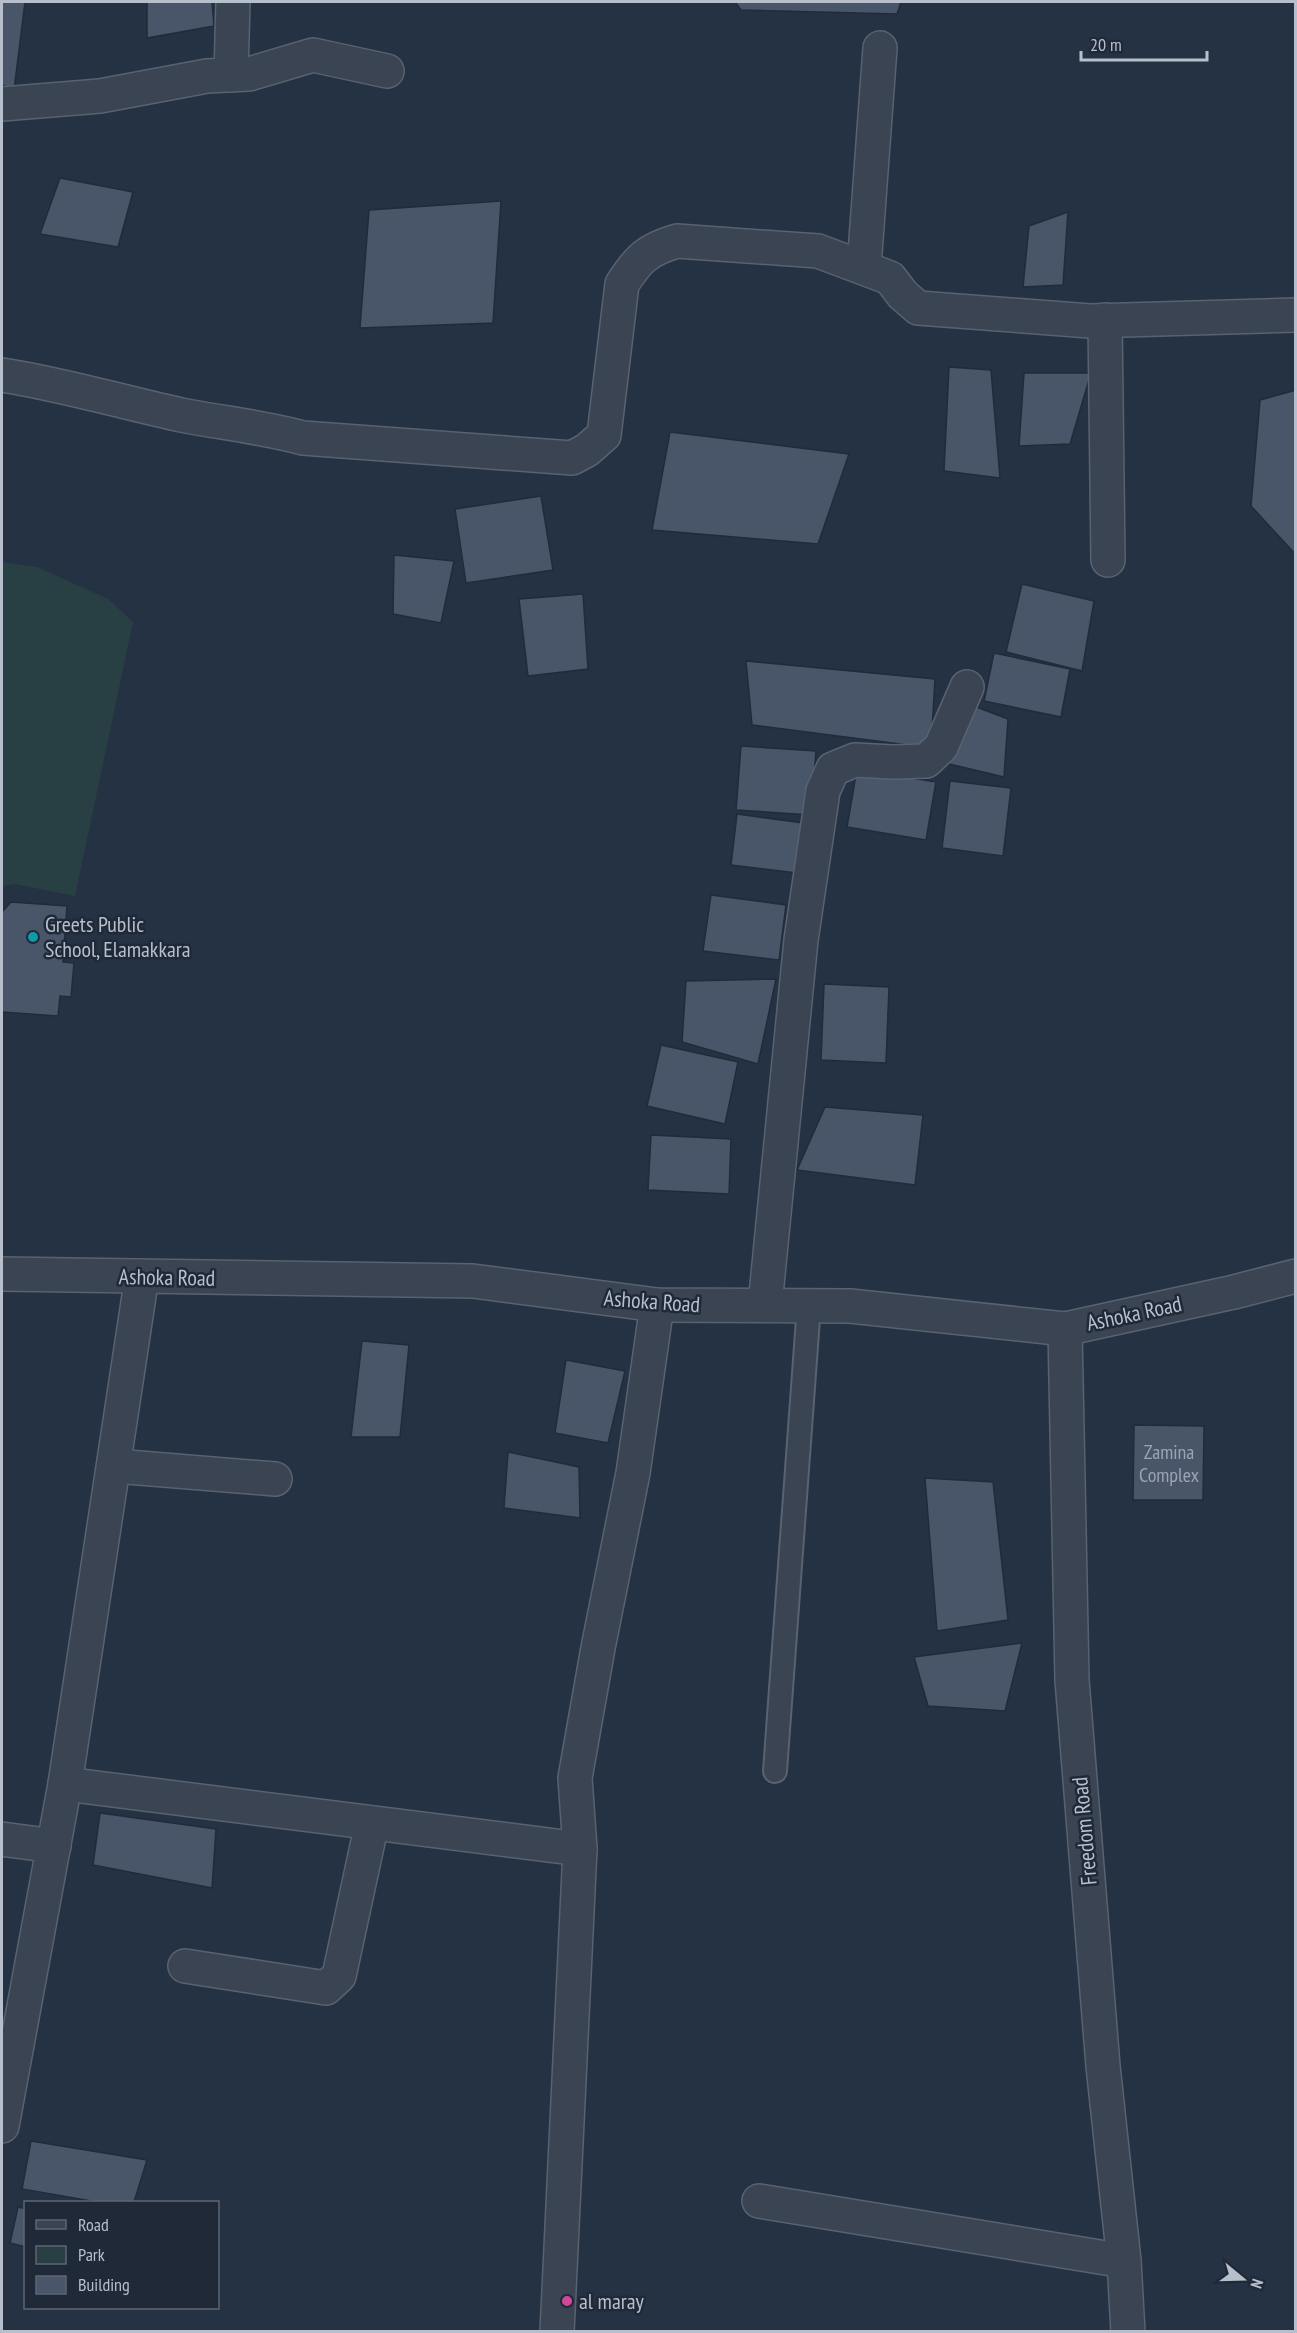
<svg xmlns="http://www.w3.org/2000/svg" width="1297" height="2333" font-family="'PT Sans Narrow',sans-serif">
  <rect width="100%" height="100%" fill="#253243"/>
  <polygon fill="#284044" points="2,562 37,567 108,599 133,622 75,896 15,884 2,886"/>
  <g fill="#495569" stroke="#212b3a" stroke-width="1.5">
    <polygon points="2,2 25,2 14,90 2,85"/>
    <polygon points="147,2 212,2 214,26 147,38"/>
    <polygon points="735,2 901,2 897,14 741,10"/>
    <polygon points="60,178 133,192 118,247 40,234"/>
    <polygon points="501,201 493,323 360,328 369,210"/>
    <polygon points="1068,212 1063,285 1023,287 1029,226"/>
    <polygon points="949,367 991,370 1000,478 944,471"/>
    <polygon points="1024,373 1091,373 1070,444 1019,446"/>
    <polygon points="1296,390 1296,555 1251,506 1260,400"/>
    <polygon points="670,432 849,454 818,544 652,530"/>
    <polygon points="541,496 553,570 466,583 455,509"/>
    <polygon points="394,555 454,561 441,623 393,614"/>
    <polygon points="1022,584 1094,601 1082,671 1006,652"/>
    <polygon points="583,594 588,669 528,676 519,599"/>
    <polygon points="994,653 1070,669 1061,717 984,701"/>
    <polygon points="746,661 935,679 931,748 752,725"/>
    <polygon points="971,705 1008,719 1004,777 945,763"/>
    <polygon points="741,746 816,751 811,815 736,810"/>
    <polygon points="857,769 936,782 926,840 847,827"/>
    <polygon points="950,781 1011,788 1003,856 942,848"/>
    <polygon points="737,814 811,824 805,874 731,865"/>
    <polygon points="711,895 786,905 779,960 703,951"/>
    <polygon points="11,902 67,906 63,962 74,963 71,997 60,996 58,1016 2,1012 2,912"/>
    <polygon points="776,979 758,1064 682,1042 686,981"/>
    <polygon points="824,984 889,987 886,1063 821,1060"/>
    <polygon points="661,1045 738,1062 725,1124 647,1106"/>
    <polygon points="825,1107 923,1115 915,1185 797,1170"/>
    <polygon points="651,1135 731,1139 729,1194 648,1190"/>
    <polygon points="362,1341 409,1345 400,1437 351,1437"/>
    <polygon points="566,1360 625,1371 608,1443 555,1433"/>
    <polygon points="1134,1425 1204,1426 1203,1500 1133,1500"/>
    <polygon points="508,1452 579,1467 580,1518 504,1508"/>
    <polygon points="925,1478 993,1482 1008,1620 937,1631"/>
    <polygon points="1022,1643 1005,1711 928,1706 914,1657"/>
    <polygon points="100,1813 216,1829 212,1888 93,1865"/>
    <polygon points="31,2141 147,2160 134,2202 97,2202 22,2189"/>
    <polygon points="18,2207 26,2209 26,2247 10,2243"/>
  </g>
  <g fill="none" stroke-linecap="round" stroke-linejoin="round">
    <g stroke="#586270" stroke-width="26">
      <polyline id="lane" points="775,1771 809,1305"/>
    </g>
    <g stroke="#586270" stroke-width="36">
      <g id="street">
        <polyline points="231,75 233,2"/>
        <polyline points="2,104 100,96 207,76 249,74 313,55 387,71"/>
        <polyline points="864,267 880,48"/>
        <polyline points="1105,320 1108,560"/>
        <path d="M2 375C62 384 121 402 181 415 222 423 263 427 303 438L572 458 587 450 604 435 622 284C639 258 647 250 677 241L818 251 890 278 903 295 918 308 1090 321 1296 315"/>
        <polyline points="2,1274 473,1281 657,1305 850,1306 1065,1329 1234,1292 1296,1276"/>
        <polyline points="765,1305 801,940 823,791 833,769 855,760 893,762 926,761 941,747 967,687"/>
        <polyline points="1065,1329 1072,1680 1103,2066 1124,2261 1128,2332"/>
        <polyline points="115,1466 275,1479"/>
        <polyline points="65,1784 580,1849 557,2332"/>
        <polyline points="2,1839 54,1846"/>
        <polyline points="580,1849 575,1778 598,1648 633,1473 657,1305"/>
        <polyline points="185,1966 326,1988 339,1976 372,1823"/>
        <polyline points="2,2126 65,1784 142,1276"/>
        <polyline points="759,2201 1124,2261"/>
      </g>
    </g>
    <use href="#lane" stroke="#3a4453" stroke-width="22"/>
    <use href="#street" stroke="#3a4453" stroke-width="33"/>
  </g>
  <circle fill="#0f9aa8" stroke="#1f2938" stroke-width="2" cx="33" cy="937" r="6"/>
  <circle fill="#d1479c" stroke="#1f2938" stroke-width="2" cx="567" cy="2301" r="6"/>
  <g text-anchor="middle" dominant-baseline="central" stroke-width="5" stroke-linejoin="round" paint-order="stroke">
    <g font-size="20" fill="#9ca4b3">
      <text x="1169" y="1452">Zamina<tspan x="1169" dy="23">Complex</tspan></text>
    </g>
    <g font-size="22" fill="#b7bfcc" stroke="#1f2938" text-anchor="start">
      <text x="45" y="924">Greets Public<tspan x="45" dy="25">School, Elamakkara</tspan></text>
      <text x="579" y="2301">al maray</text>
    </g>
    <g font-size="22" fill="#b7bfcc" stroke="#1f2938">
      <text transform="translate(167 1277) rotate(1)">Ashoka Road</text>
      <text transform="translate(652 1301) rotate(4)">Ashoka Road</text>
      <text transform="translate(1134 1313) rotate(-12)">Ashoka Road</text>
      <text transform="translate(1084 1831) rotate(-95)">Freedom Road</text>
    </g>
  </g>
  <rect width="1297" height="2333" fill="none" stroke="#b7bfcc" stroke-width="6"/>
  <rect x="24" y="2201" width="195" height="108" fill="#1f2938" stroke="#5c6573" stroke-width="1.5"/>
  <rect x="36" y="2220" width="30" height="9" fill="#3a4453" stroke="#5c6573" stroke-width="1.5"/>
  <text x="78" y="2231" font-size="18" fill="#b7bfcc">Road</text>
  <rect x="36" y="2246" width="30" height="18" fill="#284044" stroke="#5c6573" stroke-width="1.5"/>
  <text x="78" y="2261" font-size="18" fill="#b7bfcc">Park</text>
  <rect x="36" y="2276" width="30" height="18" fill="#495569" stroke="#5c6573" stroke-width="1.5"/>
  <text x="78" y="2291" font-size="18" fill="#b7bfcc">Building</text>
  <g transform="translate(1243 2279) rotate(109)" stroke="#1f2938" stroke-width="4.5" paint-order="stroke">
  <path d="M0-4.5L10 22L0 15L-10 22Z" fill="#b7bfcc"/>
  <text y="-9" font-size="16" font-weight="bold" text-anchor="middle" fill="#b7bfcc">N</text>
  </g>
  <path d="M1081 51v9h126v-9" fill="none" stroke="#b7bfcc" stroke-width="3"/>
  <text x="1090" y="51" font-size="18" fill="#b7bfcc" stroke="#1f2938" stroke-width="4.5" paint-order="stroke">20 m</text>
</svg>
